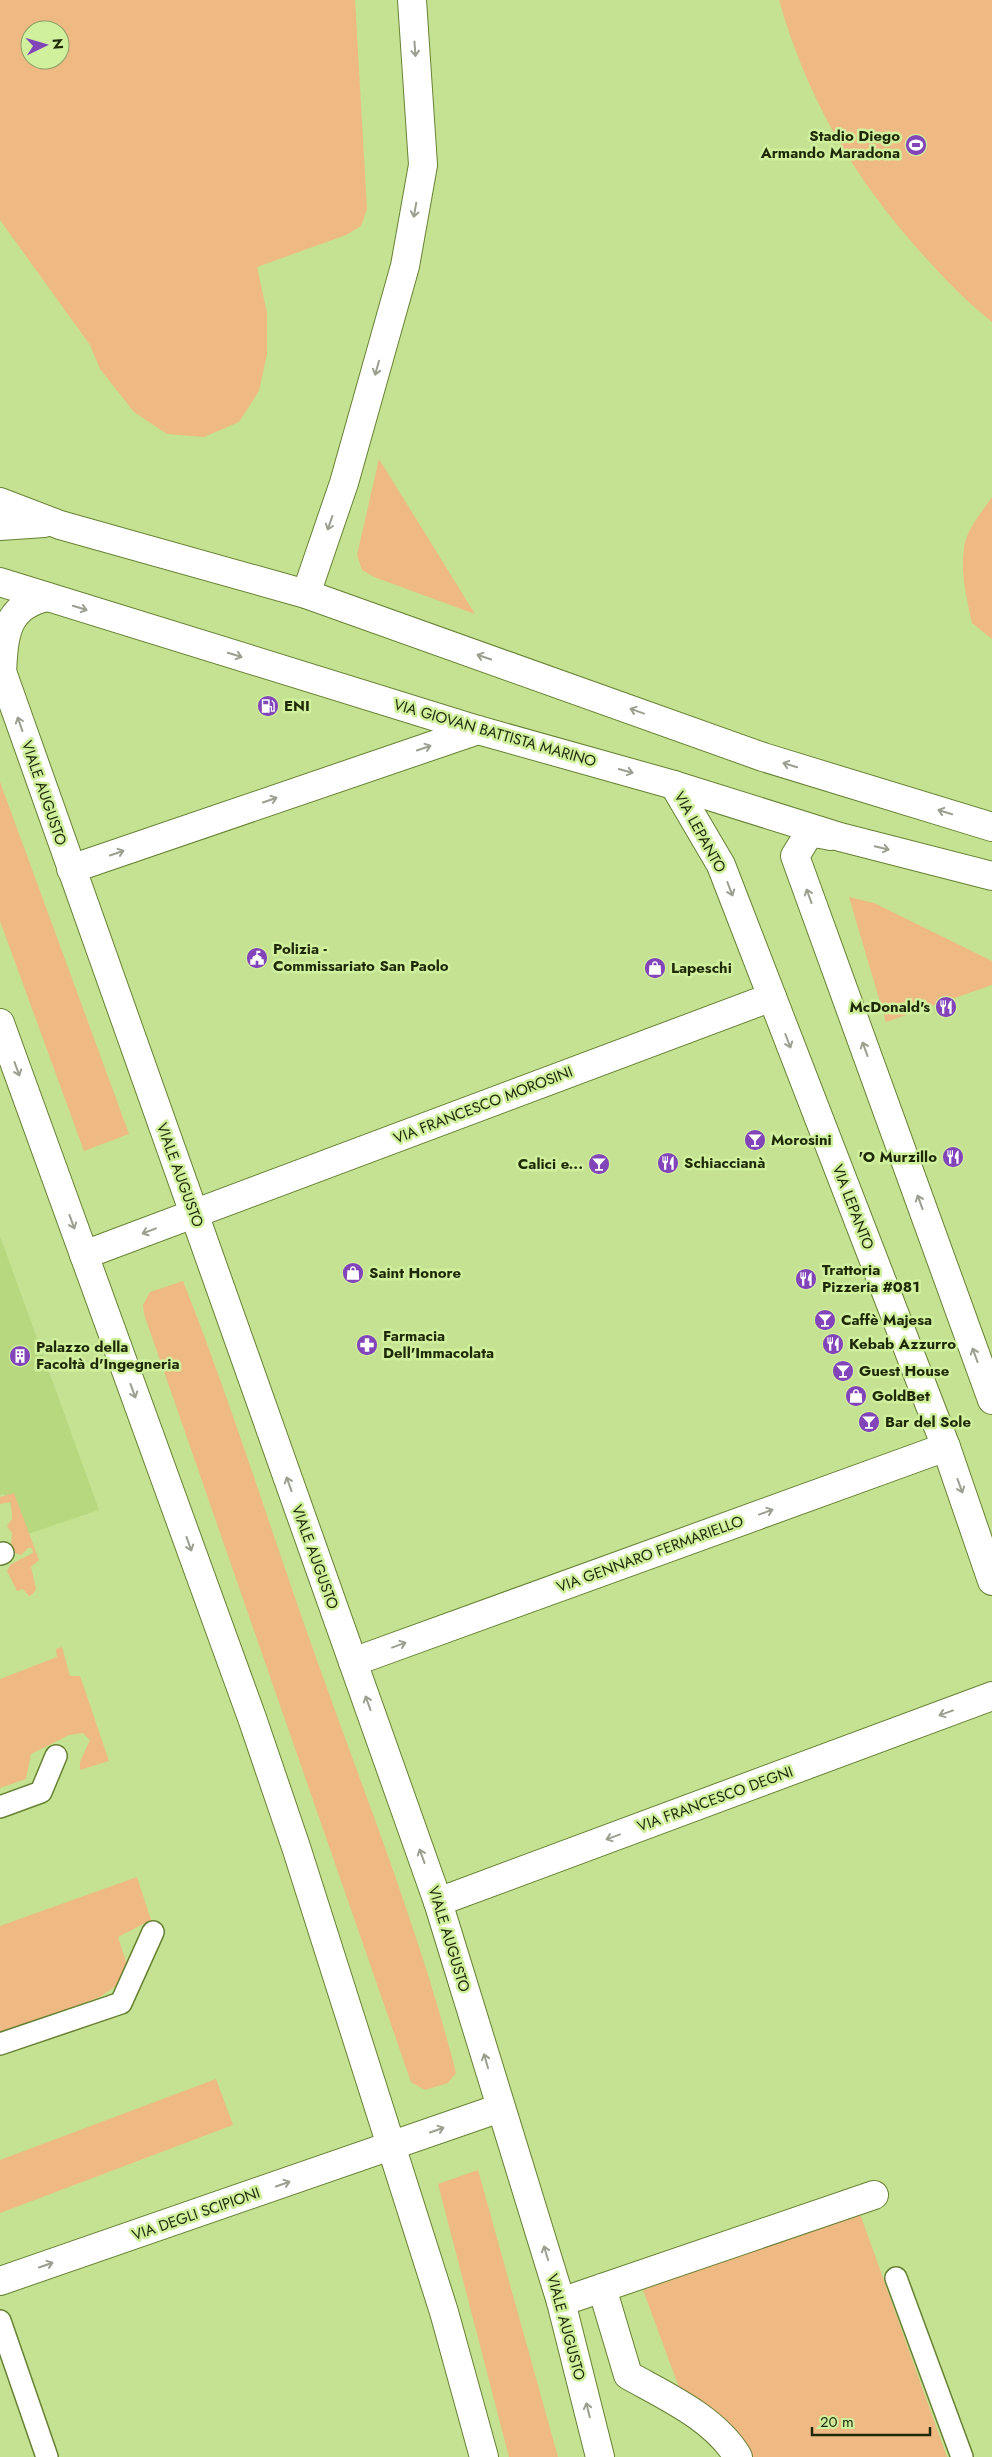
<svg xmlns="http://www.w3.org/2000/svg" width="992" height="2457" font-family="Jost,sans-serif">
  <rect width="100%" height="100%" fill="#c4e292"/>
  <polygon fill="#b7d87f" points="0,1236 99,1510 28,1534 4,1494 0,1495"/>
  <g fill="#efb983" fill-rule="evenodd">
    <path d="M0 0H355L367 209 361 226 346 235 257 267 267 313V354L259 391 239 422 204 437 167 434 134 412 100 369 90 345 0 220ZM30 30H60V60H30Z"/>
    <path d="M779 0H992V322C967 302 945 279 924 256 855 180 807 99 779 0Z"/>
    <polygon points="379,459 475,614 374,577 362,570 357,555"/>
    <path d="M992 497V639L972 623C967 599 960 573 964 548 966 530 982 512 992 497Z"/>
    <polygon points="0,782 129,1134 84,1151 0,921"/>
    <polygon points="849,897 874,903 992,961 992,985 886,1022"/>
    <path d="M183 1281C233 1407 273 1538 319 1666 367 1801 421 1935 456 2073L448 2083 425 2090 411 2082 144 1314 143 1305 150 1292Z"/>
    <polygon points="14,1493 39,1560 31,1567 36,1589 33,1594 29,1596 23,1589 17,1591 7,1571 11,1564 33,1553 32,1548 28,1548 21,1555 14,1553 11,1548 12,1533 7,1526 12,1519 11,1502 0,1504 0,1497"/>
    <polygon points="62,1647 70,1676 80,1676 109,1761 80,1770 80,1762 90,1740 83,1733 69,1735 31,1754 26,1779 0,1788 0,1679 57,1657 56,1649"/>
    <polygon points="137,1877 151,1920 118,1937 127,1965 120,1983 100,1997 0,2034 0,1926"/>
    <polygon points="216,2079 233,2125 0,2213 0,2160"/>
    <polygon points="478,2170 558,2457 509,2457 438,2184"/>
    <polygon points="859,2211 947,2457 747,2457 680,2390 643,2290"/>
  </g>
  <g fill="none" stroke-linecap="round" stroke-linejoin="round">
    <g stroke="#678133" stroke-width="24">
      <g id="lane">
        <polyline points="0,1554 3,1553"/>
        <polyline points="0,1807 41,1792 56,1756"/>
        <polyline points="0,2044 121,2003 153,1932"/>
        <polyline points="896,2278 962,2457"/>
        <polyline points="0,2321 47,2457"/>
      </g>
    </g>
    <g stroke="#678133" stroke-width="30">
      <g id="street">
        <polyline points="71,869 478,730"/>
        <polyline points="0,1023 252,1718 296,1847 444,2312 484,2457"/>
        <polyline points="84,1255 772,997"/>
        <polyline points="353,1662 946,1447"/>
        <polyline points="438,1902 992,1696"/>
        <polyline points="0,2281 500,2108"/>
        <path d="M602 2288 628 2375C665 2396 715 2418 738 2457"/>
        <polyline points="561,2302 874,2195"/>
      </g>
    </g>
    <g stroke="#678133" stroke-width="30">
      <g id="secondary">
        <polyline points="0,502 60,525 306,594 763,757 992,827"/>
        <polyline points="0,526 44,523"/>
        <polyline points="0,582 478,730 674,785 840,837 992,876"/>
        <polyline points="306,594 344,483 405,266 423,165 412,0"/>
        <path d="M2 673C4 636 5 606 47 597"/>
        <polyline points="674,785 721,865 946,1447 992,1581"/>
        <polyline points="831,836 810,832 795,856 992,1400"/>
      </g>
    </g>
    <g stroke="#678133" stroke-width="30">
      <polyline id="primary" points="0,666 438,1902 561,2302 600,2457"/>
    </g>
    <use href="#lane" stroke="#fff" stroke-width="21"/>
    <use href="#street" stroke="#fff" stroke-width="28"/>
    <use href="#secondary" stroke="#fff" stroke-width="28"/>
    <use href="#primary" stroke="#fff" stroke-width="28"/>
  </g>
  <defs><path id="oneway-shaft" d="M-6 0H5M1.5-3L5.5 0L1.5 3" fill="none" stroke-width="1.6" stroke-linecap="round" stroke-linejoin="round" transform="scale(1.25)"/></defs>
  <g stroke="#9a9f90">
    <use href="#oneway-shaft" transform="translate(415 49) rotate(86)"/>
    <use href="#oneway-shaft" transform="translate(415 210) rotate(100)"/>
    <use href="#oneway-shaft" transform="translate(377 368) rotate(106)"/>
    <use href="#oneway-shaft" transform="translate(330 523) rotate(109)"/>
    <use href="#oneway-shaft" transform="translate(80 608) rotate(17)"/>
    <use href="#oneway-shaft" transform="translate(235 655) rotate(17)"/>
    <use href="#oneway-shaft" transform="translate(484 657) rotate(-161)"/>
    <use href="#oneway-shaft" transform="translate(637 711) rotate(-160)"/>
    <use href="#oneway-shaft" transform="translate(20 724) rotate(-109)"/>
    <use href="#oneway-shaft" transform="translate(424 748) rotate(-19)"/>
    <use href="#oneway-shaft" transform="translate(790 765) rotate(-163)"/>
    <use href="#oneway-shaft" transform="translate(626 771) rotate(16)"/>
    <use href="#oneway-shaft" transform="translate(270 800) rotate(-19)"/>
    <use href="#oneway-shaft" transform="translate(945 812) rotate(-163)"/>
    <use href="#oneway-shaft" transform="translate(882 848) rotate(14)"/>
    <use href="#oneway-shaft" transform="translate(117 853) rotate(-19)"/>
    <use href="#oneway-shaft" transform="translate(730 889) rotate(69)"/>
    <use href="#oneway-shaft" transform="translate(809 896) rotate(-110)"/>
    <use href="#oneway-shaft" transform="translate(788 1041) rotate(69)"/>
    <use href="#oneway-shaft" transform="translate(865 1049) rotate(-110)"/>
    <use href="#oneway-shaft" transform="translate(17 1069) rotate(70)"/>
    <use href="#oneway-shaft" transform="translate(920 1202) rotate(-110)"/>
    <use href="#oneway-shaft" transform="translate(72 1222) rotate(70)"/>
    <use href="#oneway-shaft" transform="translate(149 1231) rotate(159)"/>
    <use href="#oneway-shaft" transform="translate(975 1355) rotate(-110)"/>
    <use href="#oneway-shaft" transform="translate(133 1391) rotate(70)"/>
    <use href="#oneway-shaft" transform="translate(289 1484) rotate(-110)"/>
    <use href="#oneway-shaft" transform="translate(960 1486) rotate(70)"/>
    <use href="#oneway-shaft" transform="translate(766 1512) rotate(-20)"/>
    <use href="#oneway-shaft" transform="translate(189 1544) rotate(70)"/>
    <use href="#oneway-shaft" transform="translate(399 1645) rotate(-20)"/>
    <use href="#oneway-shaft" transform="translate(368 1703) rotate(-110)"/>
    <use href="#oneway-shaft" transform="translate(946 1713) rotate(160)"/>
    <use href="#oneway-shaft" transform="translate(613 1837) rotate(160)"/>
    <use href="#oneway-shaft" transform="translate(422 1856) rotate(-110)"/>
    <use href="#oneway-shaft" transform="translate(486 2061) rotate(-106)"/>
    <use href="#oneway-shaft" transform="translate(437 2130) rotate(-19)"/>
    <use href="#oneway-shaft" transform="translate(283 2184) rotate(-19)"/>
    <use href="#oneway-shaft" transform="translate(546 2253) rotate(-107)"/>
    <use href="#oneway-shaft" transform="translate(46 2265) rotate(-19)"/>
    <use href="#oneway-shaft" transform="translate(588 2410) rotate(-104)"/>
  </g>
  <defs>
    <g id="stadium-disc" transform="scale(1.125)"><circle r="9.5" fill="#8244b9" stroke="#d1f09e"/><path d="M0-5a6.5 5 0 1 0 0 10a6.5 5 0 1 0 0-10ZM-3.5-1.8h7v3.6h-7Z" fill="#fff"/></g>
    <g id="fuel-disc" transform="scale(1.125)"><circle r="9.5" fill="#8244b9" stroke="#d1f09e"/><path d="M-5.5-6h7V0h2V4h1.3V-2.5L3-4.5l.8-.8L6-3V5H2.5V1h-1V6h-7ZM-4.2-4.7v3.2H.2V-4.7Z" fill="#fff"/></g>
    <g id="civic-disc" transform="scale(1.125)"><circle r="9.5" fill="#8244b9" stroke="#d1f09e"/><path d="M-.6-6.5H3V-4.5H.6V-3L4-1V1h2V6H-6V1h2V-1L-.6-3ZM-1.2 2.5V6h2.4V2.5Z" fill="#fff"/></g>
    <g id="shop-disc" transform="scale(1.125)"><circle r="9.5" fill="#8244b9" stroke="#d1f09e"/><path d="M-5-2.5h2.3a2.7 3.5 0 0 1 5.4 0H5L5.5 6h-11ZM-1.5-2.5h3a1.5 2.3 0 0 0-3 0Z" fill="#fff"/></g>
    <g id="restaurant-disc" transform="scale(1.125)"><circle r="9.5" fill="#8244b9" stroke="#d1f09e"/><path d="M-5-6h1v4h1v-4h1v4h1v-4h1v5L-1.5 .5V6h-2V.5L-5-1ZM5-6V6H3V1.5H1.5Q1.5-4 5-6Z" fill="#fff"/></g>
    <g id="bar-disc" transform="scale(1.125)"><circle r="9.5" fill="#8244b9" stroke="#d1f09e"/><path d="M-6-5H6L.8 .8V4.5H3.5V6h-7V4.5H-.8V.8Z" fill="#fff"/></g>
    <g id="pharmacy-disc" transform="scale(1.125)"><circle r="9.5" fill="#8244b9" stroke="#d1f09e"/><path d="M-2-6h4v4h4v4h-4v4h-4v-4h-4v-4h4Z" fill="#fff"/></g>
    <g id="building-disc" transform="scale(1.125)"><circle r="9.5" fill="#8244b9" stroke="#d1f09e"/><path d="M-4-6H4V6H1V3H-1V6H-4ZM-2.5-4.3h1.7v1.8h-1.7ZM.8-4.3h1.7v1.8H.8ZM-2.5-1h1.7V.8h-1.7ZM.8-1h1.7V.8H.8Z" fill="#fff"/></g>
  </defs>
  <g fill-rule="evenodd">
    <use href="#stadium-disc" x="916" y="145"/>
    <use href="#fuel-disc" x="268" y="706"/>
    <use href="#civic-disc" x="257" y="958"/>
    <use href="#shop-disc" x="655" y="968"/>
    <use href="#restaurant-disc" x="946" y="1007"/>
    <use href="#bar-disc" x="755" y="1140"/>
    <use href="#restaurant-disc" x="953" y="1157"/>
    <use href="#restaurant-disc" x="668" y="1163"/>
    <use href="#bar-disc" x="599" y="1164"/>
    <use href="#shop-disc" x="353" y="1273"/>
    <use href="#restaurant-disc" x="806" y="1279"/>
    <use href="#bar-disc" x="825" y="1320"/>
    <use href="#restaurant-disc" x="833" y="1344"/>
    <use href="#pharmacy-disc" x="367" y="1345"/>
    <use href="#building-disc" x="20" y="1356"/>
    <use href="#bar-disc" x="843" y="1371"/>
    <use href="#shop-disc" x="856" y="1396"/>
    <use href="#bar-disc" x="869" y="1422"/>
  </g>
  <g text-anchor="middle" dominant-baseline="central" stroke-width="5" stroke-linejoin="round" paint-order="stroke">
    <g font-size="15" font-weight="bold" fill="#1e2908" stroke="#d1f09e" text-anchor="start">
      <text x="900" y="136" text-anchor="end">Stadio Diego<tspan x="900" dy="17">Armando Maradona</tspan></text>
      <text x="284" y="706">ENI</text>
      <text x="273" y="949">Polizia -<tspan x="273" dy="17">Commissariato San Paolo</tspan></text>
      <text x="671" y="968">Lapeschi</text>
      <text x="930" y="1007" text-anchor="end">McDonald's</text>
      <text x="771" y="1140">Morosini</text>
      <text x="937" y="1157" text-anchor="end">'O Murzillo</text>
      <text x="684" y="1163">Schiaccianà</text>
      <text x="583" y="1164" text-anchor="end">Calici e...</text>
      <text x="822" y="1270">Trattoria<tspan x="822" dy="17">Pizzeria #081</tspan></text>
      <text x="369" y="1273">Saint Honore</text>
      <text x="841" y="1320">Caffè Majesa</text>
      <text x="383" y="1336">Farmacia<tspan x="383" dy="17">Dell'Immacolata</tspan></text>
      <text x="849" y="1344">Kebab Azzurro</text>
      <text x="36" y="1347">Palazzo della<tspan x="36" dy="17">Facoltà d'Ingegneria</tspan></text>
      <text x="859" y="1371">Guest House</text>
      <text x="872" y="1396">GoldBet</text>
      <text x="885" y="1422">Bar del Sole</text>
    </g>
    <g font-size="15" fill="#1e2908" stroke="#d1f09e">
      <text transform="translate(495 733) rotate(16)">VIA GIOVAN BATTISTA MARINO</text>
      <text transform="translate(44 793) rotate(71)">VIALE AUGUSTO</text>
      <text transform="translate(700 832) rotate(61)">VIA LEPANTO</text>
      <text transform="translate(483 1105) rotate(-21)">VIA FRANCESCO MOROSINI</text>
      <text transform="translate(180 1175) rotate(70)">VIALE AUGUSTO</text>
      <text transform="translate(853 1207) rotate(69)">VIA LEPANTO</text>
      <text transform="translate(650 1554) rotate(-20)">VIA GENNARO FERMARIELLO</text>
      <text transform="translate(315 1557) rotate(70)">VIALE AUGUSTO</text>
      <text transform="translate(715 1799) rotate(-20)">VIA FRANCESCO DEGNI</text>
      <text transform="translate(449 1939) rotate(73)">VIALE AUGUSTO</text>
      <text transform="translate(196 2214) rotate(-19)">VIA DEGLI SCIPIONI</text>
      <text transform="translate(566 2327) rotate(75)">VIALE AUGUSTO</text>
    </g>
  </g>
  <g transform="translate(45 45) rotate(85)"><circle r="24" fill="#d1f09e" stroke="#89a062"/>
  <path d="M0-4L9 19L0 12L-9 19Z" fill="#8244b9"/>
  <text y="-8" font-size="14" font-weight="bold" text-anchor="middle" fill="#1e2908">N</text>
  </g>
  <path d="M812 2427v8h118v-8" fill="none" stroke="#1e2908" stroke-width="2.5"/>
  <text x="820" y="2427" font-size="15" fill="#1e2908" stroke="#d1f09e" stroke-width="4" paint-order="stroke">20 m</text>
</svg>
